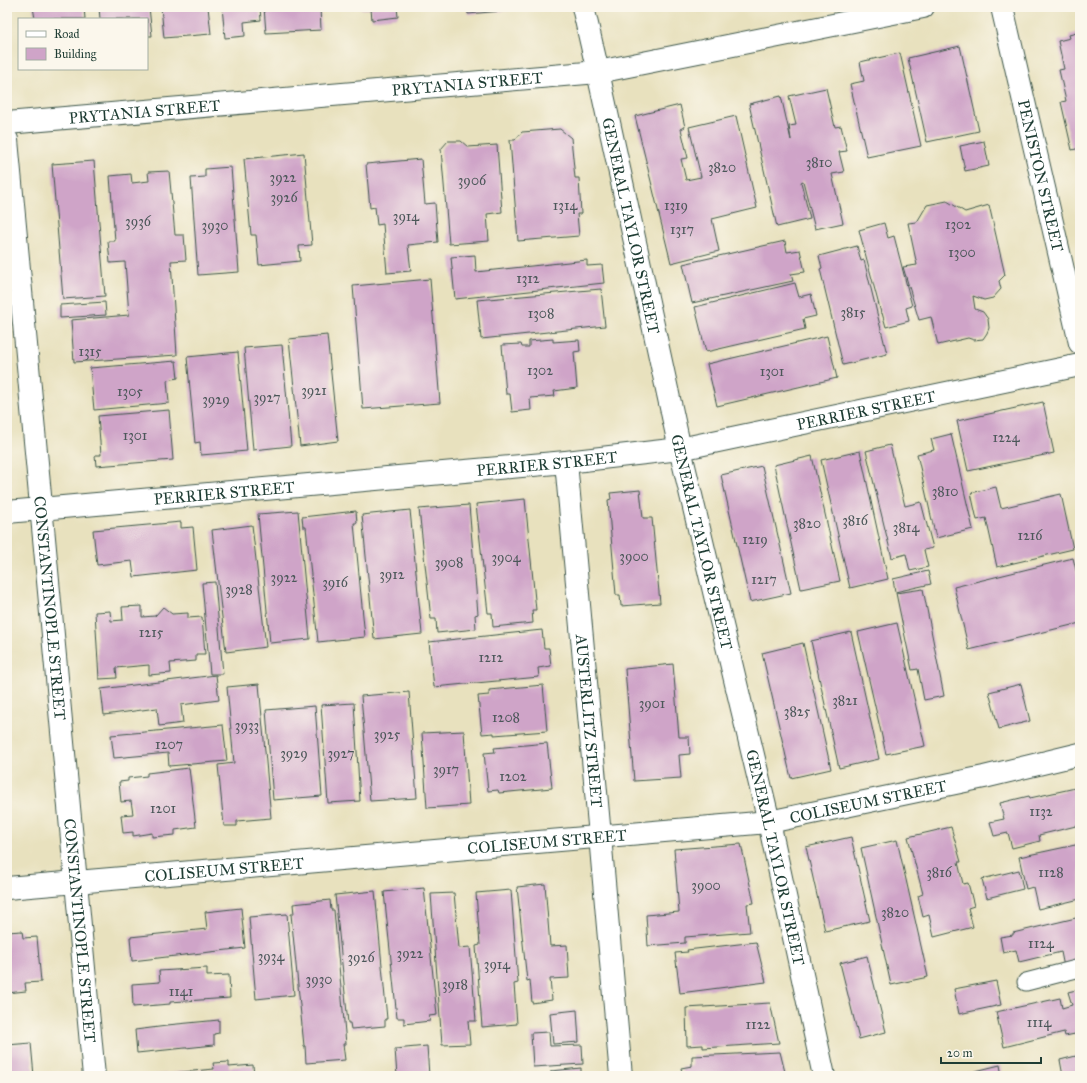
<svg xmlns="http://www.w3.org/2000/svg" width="1087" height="1083" font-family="'IM FELL Great Primer',serif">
  <rect width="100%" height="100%" fill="#fbf7ec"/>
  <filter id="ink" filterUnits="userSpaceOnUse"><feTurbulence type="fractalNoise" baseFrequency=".025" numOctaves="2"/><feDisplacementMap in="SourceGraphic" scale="8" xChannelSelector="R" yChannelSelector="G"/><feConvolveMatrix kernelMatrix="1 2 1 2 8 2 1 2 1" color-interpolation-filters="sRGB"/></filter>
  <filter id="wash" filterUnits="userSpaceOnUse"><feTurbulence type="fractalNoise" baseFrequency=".012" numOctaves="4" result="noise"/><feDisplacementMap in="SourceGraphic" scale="16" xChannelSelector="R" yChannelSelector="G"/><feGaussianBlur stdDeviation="0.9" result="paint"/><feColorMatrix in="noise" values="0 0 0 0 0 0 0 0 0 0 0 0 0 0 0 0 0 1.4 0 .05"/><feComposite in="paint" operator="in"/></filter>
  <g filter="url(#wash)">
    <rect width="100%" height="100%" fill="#e8e1be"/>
    <g id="blocks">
      <g fill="#cfa4c8">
        <polygon points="33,7 84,7 85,19 35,19"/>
        <polygon points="99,7 149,7 152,36 147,36 147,19 100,19"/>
        <polygon points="161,7 208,7 211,34 164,38"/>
        <polygon points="222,7 260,7 261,20 244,22 245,36 225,38"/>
        <polygon points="264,7 320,7 321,30 266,33"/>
        <polygon points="361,7 397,7 398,17 372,20 371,9 361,9"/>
        <polygon points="467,7 513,7 513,10 468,14"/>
        <polygon points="1080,32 1080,148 1072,150 1061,102 1066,101 1059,70 1064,69 1058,41 1070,38 1069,35"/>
        <polygon points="960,46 979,131 927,142 908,58"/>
        <polygon points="900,53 921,146 867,157 850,84 864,81 860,62"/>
        <polygon points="826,88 835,127 841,126 847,151 839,152 844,172 832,174 843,223 815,229 803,181 801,182 810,219 777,227 749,104 781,96 791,140 789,126 796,125 789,96"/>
        <polygon points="680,105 685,127 681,129 688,158 681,159 686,180 701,177 689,127 736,116 757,208 712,219 719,251 671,263 635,116"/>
        <polygon points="560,129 571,138 575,178 579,178 581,214 577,214 579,236 518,241 510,140 515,140 522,132"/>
        <polygon points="448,141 461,141 468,147 497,145 502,212 487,214 489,241 449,244 441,149"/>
        <polygon points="984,141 989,166 965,171 960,146"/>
        <polygon points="304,153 312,245 299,246 300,261 259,265 256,235 251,235 244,159"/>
        <polygon points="421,159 425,204 435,203 438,242 408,245 411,271 387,273 383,224 377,225 375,207 370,208 366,164"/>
        <polygon points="94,161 105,296 63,299 52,164"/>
        <polygon points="231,167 239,272 198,275 191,178 205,177 205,169"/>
        <polygon points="169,171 175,235 184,235 186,260 171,261 177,355 74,362 71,320 129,315 125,262 110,263 108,241 115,241 110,176 131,174 132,183 149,181 148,172"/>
        <polygon points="947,201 965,212 989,205 1005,275 999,281 1001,289 993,298 984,300 973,296 975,309 983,312 988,319 989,328 987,333 983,339 974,340 968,338 938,345 931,317 919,320 903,267 917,265 908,223 917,222 927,205"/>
        <polygon points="884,223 888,238 894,236 912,306 906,308 909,321 886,327 882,313 881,313 859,230"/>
        <polygon points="785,241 787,252 800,250 805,272 791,274 793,281 692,303 683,264"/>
        <polygon points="857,246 861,261 864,260 887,354 843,365 820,269 822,268 819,256"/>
        <polygon points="475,255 476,272 587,260 587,266 602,265 604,283 455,299 451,257"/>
        <polygon points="430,279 440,403 363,409 353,286"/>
        <polygon points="795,283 799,297 811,294 816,316 803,319 805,329 706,352 695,307"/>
        <polygon points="601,289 605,326 481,339 477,300"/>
        <polygon points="105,302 106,315 60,318 60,305"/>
        <polygon points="327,335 338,441 300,446 289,339"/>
        <polygon points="827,336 837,378 717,406 707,364"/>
        <polygon points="553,339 553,342 579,340 580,351 574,352 577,388 554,391 555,396 530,398 531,410 512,412 510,394 506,394 502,345 521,344 522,347 529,347 529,341"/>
        <polygon points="282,345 291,446 253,450 244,348"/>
        <polygon points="238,352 247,451 201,455 200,442 195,443 187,357"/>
        <polygon points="176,361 178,378 167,380 169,403 94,410 90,368"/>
        <polygon points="1043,402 1054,453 968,471 957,421"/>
        <polygon points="169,410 173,460 96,466 95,455 101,455 98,416"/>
        <polygon points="951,434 973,529 936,538 917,454 934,450 931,439"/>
        <polygon points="890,445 905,506 921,502 933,548 924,550 928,567 910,571 906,554 892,558 866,451"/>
        <polygon points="860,451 888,579 850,588 821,460"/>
        <polygon points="812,456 840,581 801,589 774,465"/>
        <polygon points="762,466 791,593 750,602 721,475"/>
        <polygon points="996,487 1001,508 1061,494 1073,549 997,567 986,518 977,520 971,493"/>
        <polygon points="640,490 643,518 652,518 660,603 621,606 620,595 616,595 608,500 611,499 610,493"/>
        <polygon points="525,499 536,610 532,610 533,623 493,627 492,613 488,613 476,504"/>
        <polygon points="469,505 478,614 475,615 476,629 437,633 436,619 431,619 419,509"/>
        <polygon points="410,510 422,634 374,639 362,515"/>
        <polygon points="298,511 310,639 270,643 258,514"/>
        <polygon points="356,511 357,523 354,523 365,637 318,642 306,527 303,527 302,517"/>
        <polygon points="181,522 181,528 193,527 197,570 134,577 132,561 97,565 93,530"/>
        <polygon points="252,525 266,647 226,652 212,530"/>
        <polygon points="1073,558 1080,586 1080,623 969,650 954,587"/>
        <polygon points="928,571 931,584 895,592 893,579"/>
        <polygon points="215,582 223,674 210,674 202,583"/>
        <polygon points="923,589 944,696 924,700 918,669 912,670 896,593"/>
        <polygon points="142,606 142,617 155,616 163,607 172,614 188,613 188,618 202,617 205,654 196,654 196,661 170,663 171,673 149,675 149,665 116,668 117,678 99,679 95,612 110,611 111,621 123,620 122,607"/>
        <polygon points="897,623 925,746 886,754 858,632"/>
        <polygon points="542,630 544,648 549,648 551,666 538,668 539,677 434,687 429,642"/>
        <polygon points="851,632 879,759 839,768 811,641"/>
        <polygon points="803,643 831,769 791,778 762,653"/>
        <polygon points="673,664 679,737 689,737 690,754 679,755 681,778 634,781 625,669"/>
        <polygon points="216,675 219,700 181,705 183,723 159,726 157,708 104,715 101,689"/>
        <polygon points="259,684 271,818 237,821 237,826 224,826 218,765 234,763 227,687"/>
        <polygon points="1021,684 1030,721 999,729 989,692"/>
        <polygon points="543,685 547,731 494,735 494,733 482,734 478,696 489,695 489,690"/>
        <polygon points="409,692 417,798 370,801 361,696"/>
        <polygon points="354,703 360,801 328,803 321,705"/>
        <polygon points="315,706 322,796 273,800 266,710"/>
        <polygon points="223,725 227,761 169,766 168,753 114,758 111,735"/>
        <polygon points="464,731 469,805 427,808 422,733"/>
        <polygon points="547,743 552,788 499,793 498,790 488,791 484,753 495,752 494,748"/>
        <polygon points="189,768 196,827 175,830 175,835 152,837 152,833 133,836 133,832 123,833 121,815 133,814 131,801 121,802 119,782 128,781 128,778 147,776 147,773"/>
        <polygon points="1080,787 1080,825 1039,835 1040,841 1012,848 1008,833 994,836 990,822 1004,819 1000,803 1029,796 1030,798"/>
        <polygon points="951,827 961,862 958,862 963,884 968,883 974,906 968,908 973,927 934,937 929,915 923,917 918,896 923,894 908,837"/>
        <polygon points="851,837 870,921 825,931 806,847"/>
        <polygon points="897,840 928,977 891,985 861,848"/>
        <polygon points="741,844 754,903 747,904 750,932 685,937 685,943 648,946 646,915 679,912 674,849"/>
        <polygon points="1080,844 1080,899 1038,909 1033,887 1026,889 1019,857"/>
        <polygon points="1019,870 1023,889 987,898 982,879"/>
        <polygon points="545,884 550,946 567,945 569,978 550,979 552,1000 532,1003 530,980 527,981 517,887"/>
        <polygon points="424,888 437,1015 429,1016 430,1021 404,1024 404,1018 397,1018 384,892"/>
        <polygon points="511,890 518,983 514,984 517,1024 482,1027 476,946 480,945 476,893"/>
        <polygon points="375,891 387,1019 385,1019 385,1026 351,1029 350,1023 348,1023 335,895"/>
        <polygon points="454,893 459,948 470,947 476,1021 468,1021 470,1044 442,1045 431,894"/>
        <polygon points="330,900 331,910 334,910 346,1044 343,1044 345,1060 306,1063 305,1046 304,1046 291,914 294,914 293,904"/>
        <polygon points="241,908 245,948 132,961 130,937 207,929 205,912"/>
        <polygon points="287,914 294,995 256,999 249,917"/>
        <polygon points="1080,917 1080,957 1076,958 1078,964 1064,967 1061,952 1019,962 1016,950 1003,953 1000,937 1013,935 1013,933"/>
        <polygon points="22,931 23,938 37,937 41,982 25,983 26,991 7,993 7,932"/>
        <polygon points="756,942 766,982 680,993 675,953 688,952 687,950"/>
        <polygon points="867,956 886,1032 859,1039 840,963"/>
        <polygon points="207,968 207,976 229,975 230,998 170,1002 170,1004 133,1007 132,984 160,982 159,971"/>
        <polygon points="996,981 1001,1005 959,1014 954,989"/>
        <polygon points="1080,989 1080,1033 1065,1036 1064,1032 1004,1047 996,1012 1060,998 1062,1008 1072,1005 1068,992"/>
        <polygon points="770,1003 779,1043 703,1048 703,1045 687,1046 686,1008"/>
        <polygon points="577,1010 579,1042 553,1044 550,1013"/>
        <polygon points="219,1020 219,1033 214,1034 214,1045 137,1053 135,1030 167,1026 167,1025"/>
        <polygon points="549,1032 550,1046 582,1045 583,1064 533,1067 531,1033"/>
        <polygon points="31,1043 34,1076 7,1076 7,1045"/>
        <polygon points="427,1046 429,1076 397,1076 395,1049"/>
        <polygon points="780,1052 786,1076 683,1076 681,1068 692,1066 692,1056"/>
        <polygon points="1080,1055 1080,1075 1074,1076 1063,1076 1060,1060"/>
        <polygon points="229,1062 229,1067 253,1065 254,1076 151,1076 151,1075 214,1069 213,1063"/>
        <polygon points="1000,1065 1002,1076 959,1076 959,1075"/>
        <polygon points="581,1068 581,1076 551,1076 551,1071"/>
      </g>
    </g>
  </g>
  <g filter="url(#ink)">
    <use href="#blocks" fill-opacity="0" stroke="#3d5649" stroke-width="1"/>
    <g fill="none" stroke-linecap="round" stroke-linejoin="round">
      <g stroke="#3d5649" stroke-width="19">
        <polyline id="service" points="1026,982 1080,968"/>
      </g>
      <g stroke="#3d5649" stroke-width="24">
        <g id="minor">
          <path id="s1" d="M583 7 598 72 680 449 769 822 824 1076"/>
          <path id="s2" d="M1002 7 1080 343"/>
          <path id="s3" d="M7 123 598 72 923 7"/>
          <path id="s4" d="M7 140 94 1076"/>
          <path id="s5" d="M566 462 600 836 621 1076"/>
          <path id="s6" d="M7 512 566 462 680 449 1080 365"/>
          <path id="s7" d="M7 888 769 822 984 777 1080 754"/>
        </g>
      </g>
      <use href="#service" stroke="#fff" stroke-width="17"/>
      <use href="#minor" stroke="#fff" stroke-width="22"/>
    </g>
  </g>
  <g text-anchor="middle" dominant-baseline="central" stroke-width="3" stroke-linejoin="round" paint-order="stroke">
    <g font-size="14" fill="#4b5759">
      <text x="819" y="162">3810</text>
      <text x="722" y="167">3820</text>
      <text x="283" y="177">3922</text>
      <text x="472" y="180">3906</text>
      <text x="284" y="197">3926</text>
      <text x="565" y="205">1314</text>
      <text x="676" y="205">1319</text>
      <text x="406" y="216">3914</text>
      <text x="138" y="221">3936</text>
      <text x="958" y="224">1302</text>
      <text x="215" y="225">3930</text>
      <text x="682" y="229">1317</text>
      <text x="962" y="252">1300</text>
      <text x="528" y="278">1312</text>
      <text x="853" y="312">3815</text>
      <text x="541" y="313">1308</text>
      <text x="90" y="351">1315</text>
      <text x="540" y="370">1302</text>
      <text x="772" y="371">1301</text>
      <text x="314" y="390">3921</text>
      <text x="130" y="391">1305</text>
      <text x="267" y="397">3927</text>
      <text x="216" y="399">3929</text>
      <text x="135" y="435">1301</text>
      <text x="1006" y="437">1224</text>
      <text x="945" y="491">3810</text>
      <text x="855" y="520">3816</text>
      <text x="807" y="523">3820</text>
      <text x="906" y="527">3814</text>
      <text x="1030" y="535">1216</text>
      <text x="755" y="539">1219</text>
      <text x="634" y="556">3900</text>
      <text x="506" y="557">3904</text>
      <text x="449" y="562">3908</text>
      <text x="392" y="574">3912</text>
      <text x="284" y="577">3922</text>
      <text x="764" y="579">1217</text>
      <text x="335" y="582">3916</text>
      <text x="239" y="589">3928</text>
      <text x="151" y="632">1215</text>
      <text x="491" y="657">1212</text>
      <text x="845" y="700">3821</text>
      <text x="652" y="703">3901</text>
      <text x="797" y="711">3825</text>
      <text x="506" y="717">1208</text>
      <text x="247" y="725">3933</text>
      <text x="387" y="734">3925</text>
      <text x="169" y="744">1207</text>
      <text x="294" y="753">3929</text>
      <text x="341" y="753">3927</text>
      <text x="446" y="769">3917</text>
      <text x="513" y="776">1202</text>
      <text x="163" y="808">1201</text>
      <text x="1041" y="811">1132</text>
      <text x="939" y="872">3816</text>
      <text x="1051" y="872">1128</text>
      <text x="706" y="885">3900</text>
      <text x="895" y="912">3820</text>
      <text x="1041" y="943">1124</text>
      <text x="410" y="953">3922</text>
      <text x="271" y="956">3934</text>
      <text x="361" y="957">3926</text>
      <text x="497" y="964">3914</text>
      <text x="319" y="979">3930</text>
      <text x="455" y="984">3918</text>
      <text x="181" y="991">1141</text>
      <text x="1039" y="1022">1114</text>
      <text x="758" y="1024">1122</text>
    </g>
    <g font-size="16" fill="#1f3d34" stroke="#fbf7ec">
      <text stroke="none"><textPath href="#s3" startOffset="462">PRYTANIA STREET</textPath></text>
      <text stroke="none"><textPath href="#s3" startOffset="138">PRYTANIA STREET</textPath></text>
      <text stroke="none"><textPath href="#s2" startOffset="173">PENISTON STREET</textPath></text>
      <text stroke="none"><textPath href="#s1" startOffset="224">GENERAL TAYLOR STREET</textPath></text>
      <text stroke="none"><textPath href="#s6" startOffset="866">PERRIER STREET</textPath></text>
      <text stroke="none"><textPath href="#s6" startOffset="542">PERRIER STREET</textPath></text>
      <text stroke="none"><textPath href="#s6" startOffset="218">PERRIER STREET</textPath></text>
      <text stroke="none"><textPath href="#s1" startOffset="548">GENERAL TAYLOR STREET</textPath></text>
      <text stroke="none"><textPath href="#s4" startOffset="470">CONSTANTINOPLE STREET</textPath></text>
      <text stroke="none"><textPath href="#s5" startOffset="260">AUSTERLITZ STREET</textPath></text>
      <text stroke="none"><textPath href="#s7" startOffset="866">COLISEUM STREET</textPath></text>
      <text stroke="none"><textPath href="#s7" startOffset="542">COLISEUM STREET</textPath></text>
      <text stroke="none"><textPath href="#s1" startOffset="872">GENERAL TAYLOR STREET</textPath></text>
      <text stroke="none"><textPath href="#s7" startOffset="218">COLISEUM STREET</textPath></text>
      <text stroke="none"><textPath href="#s4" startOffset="794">CONSTANTINOPLE STREET</textPath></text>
    </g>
  </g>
  <rect width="1087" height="1083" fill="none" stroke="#fbf7ec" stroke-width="24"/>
  <rect x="18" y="18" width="130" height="52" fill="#fbf7ec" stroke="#a3ada2"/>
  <rect x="26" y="31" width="20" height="6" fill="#ffffff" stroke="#a3ada2"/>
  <text x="54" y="38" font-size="12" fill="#1f3d34">Road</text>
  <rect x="26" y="48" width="20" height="12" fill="#cfa4c8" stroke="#a3ada2"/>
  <text x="54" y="58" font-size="12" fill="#1f3d34">Building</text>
  <path d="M941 1057v6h100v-6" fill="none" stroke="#1f3d34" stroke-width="2"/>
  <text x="947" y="1057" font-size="12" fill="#1f3d34" stroke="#fbf7ec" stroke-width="3" paint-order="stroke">20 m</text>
</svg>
